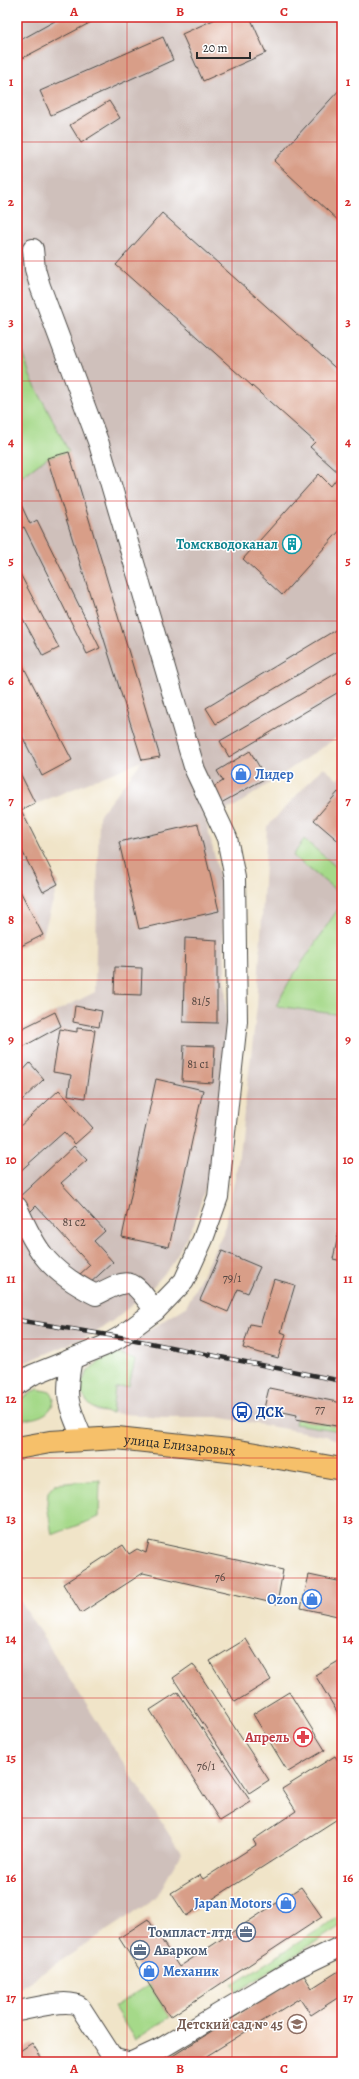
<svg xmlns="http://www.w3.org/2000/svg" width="359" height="2079" font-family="Alegreya,serif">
  <rect width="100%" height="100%" fill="#fff"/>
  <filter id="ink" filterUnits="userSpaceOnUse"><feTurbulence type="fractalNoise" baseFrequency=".025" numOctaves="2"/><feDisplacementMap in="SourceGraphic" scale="8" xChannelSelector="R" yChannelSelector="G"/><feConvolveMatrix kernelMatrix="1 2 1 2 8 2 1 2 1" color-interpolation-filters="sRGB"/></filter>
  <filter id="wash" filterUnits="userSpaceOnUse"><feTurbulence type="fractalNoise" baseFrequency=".012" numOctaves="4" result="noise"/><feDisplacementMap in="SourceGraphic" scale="16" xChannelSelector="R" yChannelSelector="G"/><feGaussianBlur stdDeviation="0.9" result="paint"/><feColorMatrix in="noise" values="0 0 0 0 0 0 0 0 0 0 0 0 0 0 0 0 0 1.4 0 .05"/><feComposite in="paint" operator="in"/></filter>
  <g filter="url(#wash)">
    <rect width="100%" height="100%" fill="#f0e4c8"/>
    <polygon fill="#f3d4bf" points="342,1995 342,2062 197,2062 300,1998 311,2014"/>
    <g fill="#cfc0bb">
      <polygon points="17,17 342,17 342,734 234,807 205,816 222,887 227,1037 223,1087 209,1177 194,1223 171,1266 149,1291 111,1322 89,1336 17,1366 17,1031 95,992 99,816 142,761 21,810 58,884 43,935 17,948"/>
      <polygon points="323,767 338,780 342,775 342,1442 326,1436 217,1417 164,1417 97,1412 87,1403 80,1390 83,1377 88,1369 186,1307 224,1231 238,1162 257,1006 267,827"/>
      <polygon points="17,1596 181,1853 156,1898 17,1990"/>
    </g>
    <g fill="#a5d989" stroke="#68825a">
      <polygon points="17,330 30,376 69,452 47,458 17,480"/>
      <polygon points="304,839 342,872 342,895 293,856"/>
      <polygon points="342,903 342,1015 276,1006 289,982"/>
      <path d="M115 1352 135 1360 129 1386 115 1388 112 1413C93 1411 89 1407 80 1390 86 1366 96 1365 115 1352Z"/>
      <path d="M38 1389 50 1392 54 1397C53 1418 33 1418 17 1421V1401Z"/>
      <polygon points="296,1419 342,1427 342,1431 295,1424"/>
      <polygon points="100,1480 99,1517 52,1535 47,1504 48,1492 55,1484"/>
      <polygon points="340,1916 342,1925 237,1992 232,1985"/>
      <polygon points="149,1985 170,2017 135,2040 114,2007"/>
    </g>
    <g id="blocks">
      <g fill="#d89e88">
        <polygon points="62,17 101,17 17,61 17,42"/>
        <polygon points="220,17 250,17 266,53 203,81 182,34"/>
        <polygon points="163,37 173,60 51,115 40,91"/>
        <polygon points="341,88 342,89 342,224 274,161"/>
        <polygon points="109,101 120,118 81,143 70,125"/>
        <polygon points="162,213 342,374 342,528 282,595 243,559 319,474 331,486 340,474 310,447 315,442 116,265"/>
        <polygon points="69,452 160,757 142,760 47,458"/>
        <polygon points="17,496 30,524 37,520 100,648 87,654 24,527 17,530"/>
        <polygon points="17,568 59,648 43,656 17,608"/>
        <polygon points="342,626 342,648 216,724 206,708"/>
        <polygon points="17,654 72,760 42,776 17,726"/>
        <polygon points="342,670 342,690 229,757 220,741"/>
        <polygon points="250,751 266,778 221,803 212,788 223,781 217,771"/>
        <polygon points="17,767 35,803 21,810 58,884 43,892 17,841"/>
        <polygon points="338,792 342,795 342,844 314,820"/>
        <polygon points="198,824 219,911 139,929 119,842"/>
        <polygon points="17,885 43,935 17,948"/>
        <polygon points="185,938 217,940 217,1023 183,1022"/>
        <polygon points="115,967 142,968 141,995 114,994"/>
        <polygon points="75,1006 102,1011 99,1027 73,1022"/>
        <polygon points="55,1012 61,1026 17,1050 17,1031"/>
        <polygon points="77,1028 95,1030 85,1098 68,1095 71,1075 53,1072 60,1029 77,1032"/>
        <polygon points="184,1045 215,1046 213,1083 182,1081"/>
        <polygon points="30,1063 44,1079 17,1105 17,1077"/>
        <polygon points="156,1079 203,1090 169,1247 122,1237"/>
        <polygon points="59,1090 93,1128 75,1144 64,1132 17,1174 17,1129"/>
        <polygon points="74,1146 87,1160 61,1183 105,1231 94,1241 113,1262 88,1285 79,1275 90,1265 36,1206 29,1213 17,1199"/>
        <polygon points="340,1226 342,1226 342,1261 333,1259"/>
        <polygon points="222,1251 260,1267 248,1293 238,1289 228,1312 200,1300"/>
        <polygon points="274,1279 295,1285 281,1332 286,1334 278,1358 243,1348 250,1324 260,1326"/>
        <polygon points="269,1388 342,1403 342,1427 296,1419 297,1415 264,1408"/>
        <polygon points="149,1541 283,1570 277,1604 143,1573 81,1613 63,1584 123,1545 129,1554 137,1549 146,1553"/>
        <polygon points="309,1575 342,1582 342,1617 301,1608"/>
        <polygon points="246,1639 271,1680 235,1702 210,1661"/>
        <polygon points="342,1659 342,1720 315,1675"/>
        <polygon points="193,1664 269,1780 249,1793 173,1678"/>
        <polygon points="178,1692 251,1802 220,1821 150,1710"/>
        <polygon points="289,1692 325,1750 288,1772 253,1714"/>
        <polygon points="335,1756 342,1767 342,1816 186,1916 171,1893 200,1875 203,1879 256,1845 253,1840 296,1811 282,1789"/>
        <polygon points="301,1887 322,1917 170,2017 119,1938 148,1919 179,1967"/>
        <polygon points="342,1969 342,1995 311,2015 300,1998 197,2062 163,2062 303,1974 312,1988"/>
        <polygon points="32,2043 44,2062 17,2062 17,2053"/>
      </g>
    </g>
  </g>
  <g filter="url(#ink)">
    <use href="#blocks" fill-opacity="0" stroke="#494743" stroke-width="1"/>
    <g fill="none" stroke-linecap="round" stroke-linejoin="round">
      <g stroke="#494743" stroke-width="22">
        <g id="street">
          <path d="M17 1207C37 1253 50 1272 96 1295 132 1276 132 1279 155 1311"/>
          <path d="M72 1359C64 1398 68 1404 83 1440"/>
          <polyline points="17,1385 32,1375 104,1346 120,1337 155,1311 184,1281 203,1239 218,1197 237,1021 235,878 227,838 195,770 99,444 40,286 35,269 33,249"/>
          <path d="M17 2011C32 2009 68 1997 80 2007L111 2055 115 2059 127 2062"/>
          <polyline points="132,2062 160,2049 294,1969 342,1946"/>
        </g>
      </g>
      <g stroke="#494743" stroke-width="24">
        <g id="primary">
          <path id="s1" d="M17 1448 50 1442 117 1438 238 1451 342 1469"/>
        </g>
      </g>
      <use href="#street" stroke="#fff" stroke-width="20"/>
      <use href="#primary" stroke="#f6c06b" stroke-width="22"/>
      <g stroke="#2b2b2b" stroke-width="4.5">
        <polyline id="rail" points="17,1320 120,1337 342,1381"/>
      </g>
      <use href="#rail" stroke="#fff" stroke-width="3" stroke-dasharray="9" stroke-linecap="butt"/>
    </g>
  </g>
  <path fill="none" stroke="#d62828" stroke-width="1" stroke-opacity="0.55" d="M127 17V2062M232 17V2062M17 142H342M17 261H342M17 381H342M17 501H342M17 621H342M17 740H342M17 860H342M17 980H342M17 1099H342M17 1219H342M17 1339H342M17 1458H342M17 1578H342M17 1698H342M17 1818H342M17 1937H342"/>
  <defs>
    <g id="building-ring" transform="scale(1)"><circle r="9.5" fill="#fff" stroke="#0f9aa8" stroke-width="1.5"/><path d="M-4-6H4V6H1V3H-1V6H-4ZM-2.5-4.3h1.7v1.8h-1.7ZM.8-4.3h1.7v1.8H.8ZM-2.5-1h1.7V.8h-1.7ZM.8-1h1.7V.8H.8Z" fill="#0f9aa8"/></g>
    <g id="shop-ring" transform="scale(1)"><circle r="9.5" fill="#fff" stroke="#3f7fe0" stroke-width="1.5"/><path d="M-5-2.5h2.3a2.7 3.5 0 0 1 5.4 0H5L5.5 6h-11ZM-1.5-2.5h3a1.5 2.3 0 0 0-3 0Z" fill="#3f7fe0"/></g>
    <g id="bus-ring" transform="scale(1)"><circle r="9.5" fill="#fff" stroke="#1a4fb4" stroke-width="1.5"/><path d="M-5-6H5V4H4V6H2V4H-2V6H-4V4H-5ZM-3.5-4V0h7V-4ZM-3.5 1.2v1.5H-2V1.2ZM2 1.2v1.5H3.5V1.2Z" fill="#1a4fb4"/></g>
    <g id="pharmacy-ring" transform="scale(1)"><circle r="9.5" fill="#fff" stroke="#e0444e" stroke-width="1.5"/><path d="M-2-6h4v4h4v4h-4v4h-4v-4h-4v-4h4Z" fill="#e0444e"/></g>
    <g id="office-ring" transform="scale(1)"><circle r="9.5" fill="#fff" stroke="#5c6f8a" stroke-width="1.5"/><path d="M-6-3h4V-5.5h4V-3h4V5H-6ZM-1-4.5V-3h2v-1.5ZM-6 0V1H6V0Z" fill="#5c6f8a"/></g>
    <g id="school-ring" transform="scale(1)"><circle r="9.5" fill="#fff" stroke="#8d6e63" stroke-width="1.5"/><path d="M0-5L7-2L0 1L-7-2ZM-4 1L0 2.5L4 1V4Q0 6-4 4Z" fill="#8d6e63"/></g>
  </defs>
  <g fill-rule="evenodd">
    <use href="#building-ring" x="292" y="544"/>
    <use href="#shop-ring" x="241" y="774"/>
    <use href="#bus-ring" x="242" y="1412"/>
    <use href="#shop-ring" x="312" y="1599"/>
    <use href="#pharmacy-ring" x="303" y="1737"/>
    <use href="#shop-ring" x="286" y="1903"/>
    <use href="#office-ring" x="246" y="1932"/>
    <use href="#office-ring" x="140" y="1950"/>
    <use href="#shop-ring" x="149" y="1971"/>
    <use href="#school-ring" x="297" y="2024"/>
  </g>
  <g text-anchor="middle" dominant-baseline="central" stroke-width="3" stroke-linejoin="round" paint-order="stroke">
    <g font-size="12" fill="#564842">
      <text x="201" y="1001">81/5</text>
      <text x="198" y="1064">81 с1</text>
      <text x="74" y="1222">81 с2</text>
      <text x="232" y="1278">79/1</text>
      <text x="320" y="1409">77</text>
      <text x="220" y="1577">76</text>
      <text x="206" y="1766">76/1</text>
    </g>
    <g font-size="14" font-weight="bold" fill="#0d838f" stroke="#fff" text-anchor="end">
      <text x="278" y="544">Томскводоканал</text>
    </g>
    <g font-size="14" font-weight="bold" fill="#366cbe" stroke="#fff" text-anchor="start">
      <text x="255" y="774">Лидер</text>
      <text x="298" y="1599" text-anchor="end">Ozon</text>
      <text x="272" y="1903" text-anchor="end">Japan Motors</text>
      <text x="163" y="1971">Механик</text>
    </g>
    <g font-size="14" font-weight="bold" fill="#164399" stroke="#fff" text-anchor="start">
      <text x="256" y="1412">ДСК</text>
    </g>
    <g font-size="14" fill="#2b2b2b" stroke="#fff">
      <text stroke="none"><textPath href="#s1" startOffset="164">улица Елизаровых</textPath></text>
    </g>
    <g font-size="14" font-weight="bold" fill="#be3a42" stroke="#fff" text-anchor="end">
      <text x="289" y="1737">Апрель</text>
    </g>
    <g font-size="14" font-weight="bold" fill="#4e5e75" stroke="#fff" text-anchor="end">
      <text x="232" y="1932">Томпласт-лтд</text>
      <text x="154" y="1950" text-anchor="start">Аварком</text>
    </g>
    <g font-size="14" font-weight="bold" fill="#785e54" stroke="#fff" text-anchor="end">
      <text x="283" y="2024">Детский сад № 45</text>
    </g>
  </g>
  <rect width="359" height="2079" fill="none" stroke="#fff" stroke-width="44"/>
  <path d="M197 52v6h53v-6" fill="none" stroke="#2b2b2b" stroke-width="2"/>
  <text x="203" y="52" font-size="12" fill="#2b2b2b" stroke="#ffffff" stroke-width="3" paint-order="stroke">20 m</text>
  <rect x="22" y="22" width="315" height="2035" fill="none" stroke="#d62828" stroke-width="1.5"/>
  <g font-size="13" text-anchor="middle" font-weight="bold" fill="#d62828">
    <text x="74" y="16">A</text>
    <text x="180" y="16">B</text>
    <text x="284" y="16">C</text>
    <text x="11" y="86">1</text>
    <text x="348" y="86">1</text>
    <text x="11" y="206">2</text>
    <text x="348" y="206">2</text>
    <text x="11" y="326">3</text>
    <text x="348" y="326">3</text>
    <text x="11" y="446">4</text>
    <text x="348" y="446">4</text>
    <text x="11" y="565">5</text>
    <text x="348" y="565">5</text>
    <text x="11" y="685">6</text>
    <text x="348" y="685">6</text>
    <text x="11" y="805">7</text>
    <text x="348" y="805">7</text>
    <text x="11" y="924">8</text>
    <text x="348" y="924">8</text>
    <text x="11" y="1044">9</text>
    <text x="348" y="1044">9</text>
    <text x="11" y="1164">10</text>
    <text x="348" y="1164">10</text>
    <text x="11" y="1283">11</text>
    <text x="348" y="1283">11</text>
    <text x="11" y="1403">12</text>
    <text x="348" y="1403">12</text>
    <text x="11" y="1523">13</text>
    <text x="348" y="1523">13</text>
    <text x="11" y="1643">14</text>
    <text x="348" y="1643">14</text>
    <text x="11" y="1762">15</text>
    <text x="348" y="1762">15</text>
    <text x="11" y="1882">16</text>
    <text x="348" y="1882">16</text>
    <text x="11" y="2002">17</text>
    <text x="348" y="2002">17</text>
    <text x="74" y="2073">A</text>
    <text x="180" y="2073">B</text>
    <text x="284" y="2073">C</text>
  </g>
</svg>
